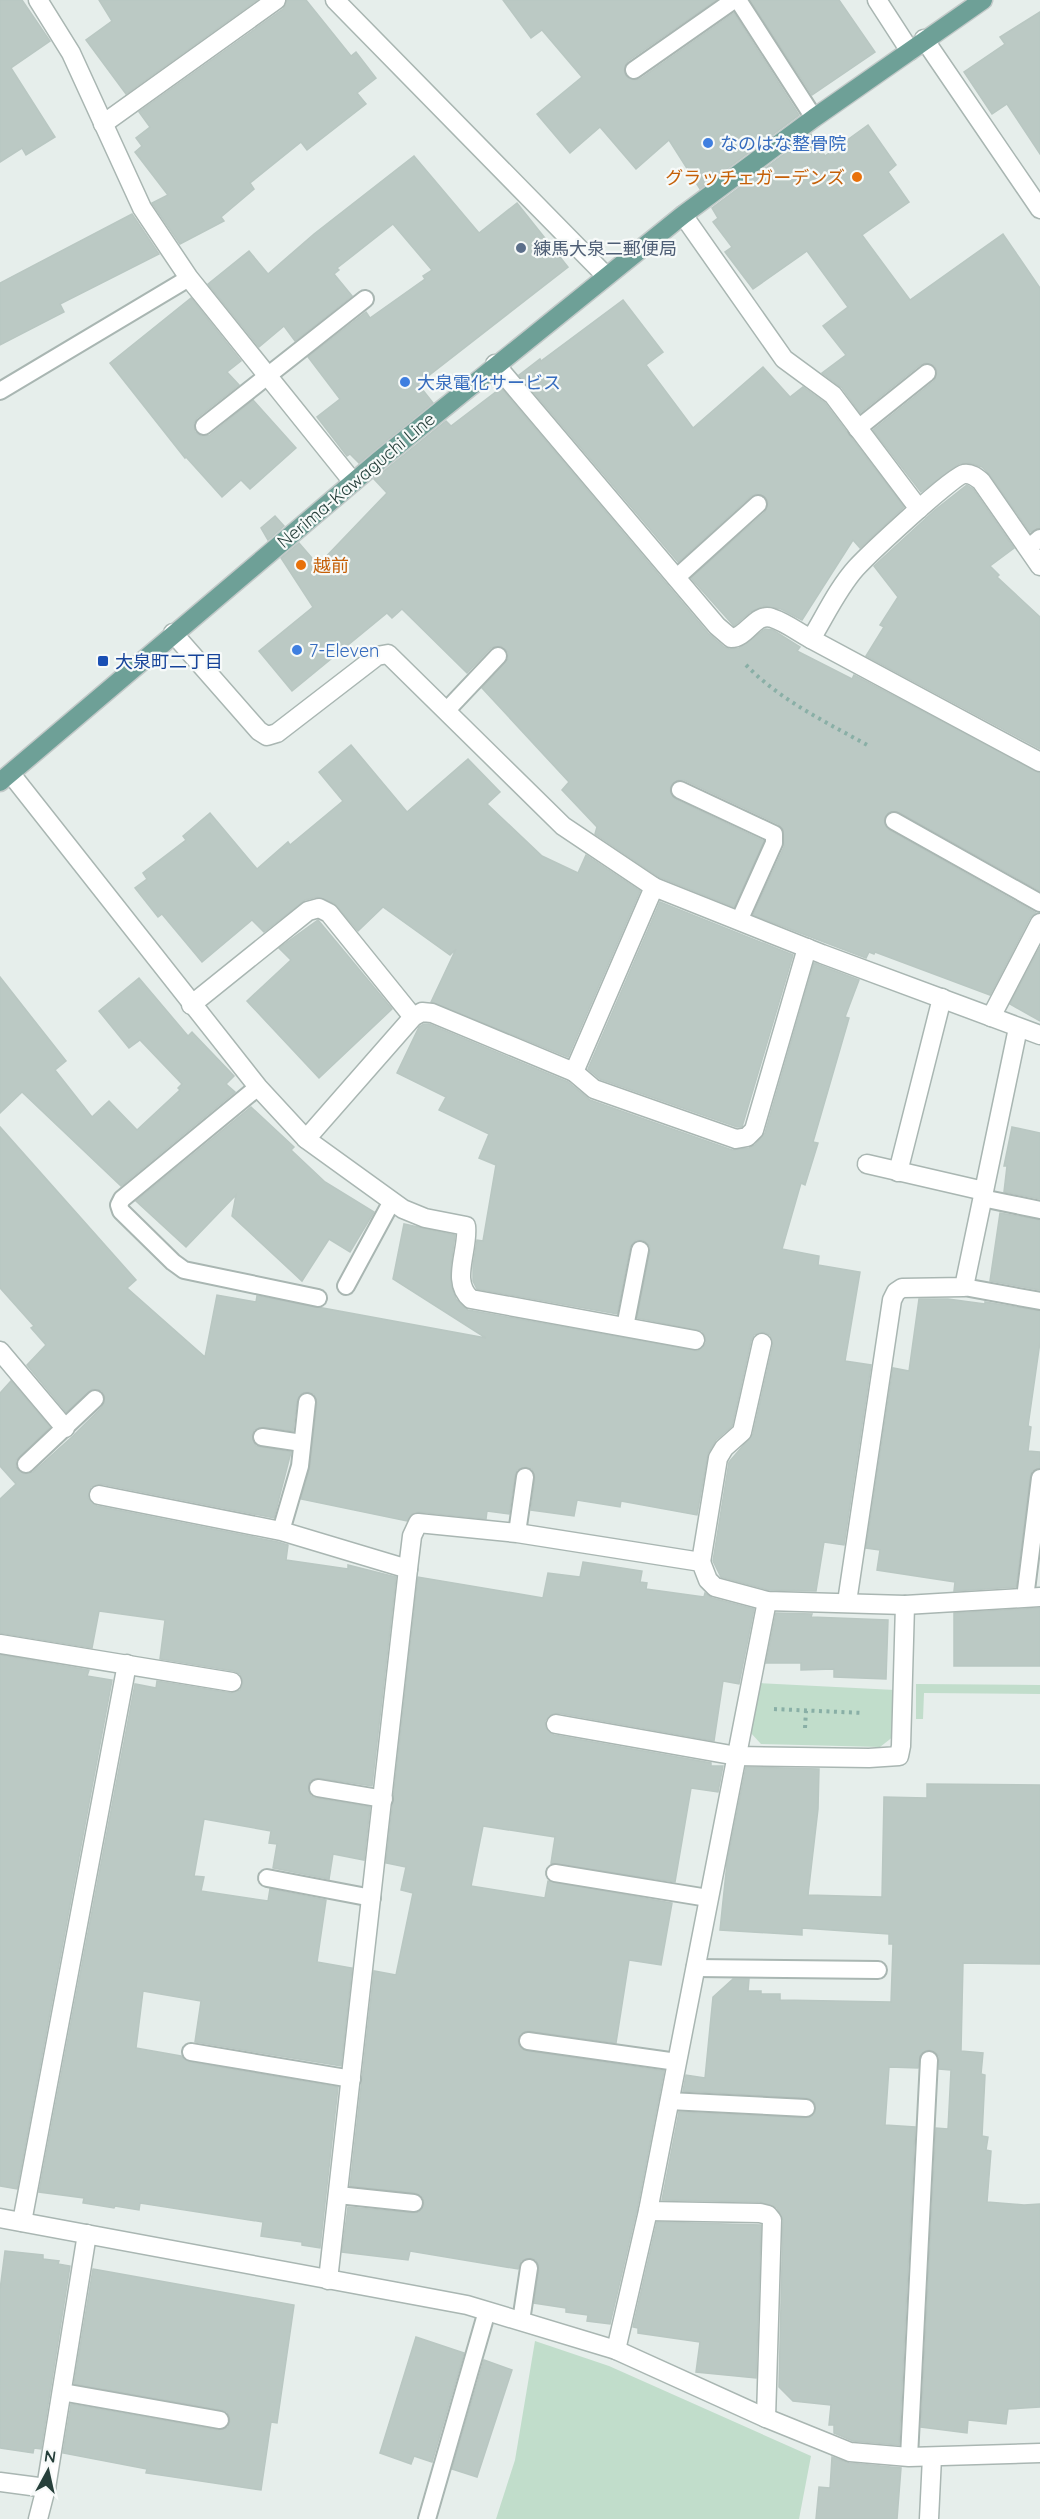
<svg xmlns="http://www.w3.org/2000/svg" width="1040" height="2519" font-family="Quicksand,'Noto Sans JP',sans-serif">
  <rect width="100%" height="100%" fill="#e6eeeb"/>
  <g fill="#c1ddcb">
    <polygon points="759,1683 895,1690 894,1736 880,1747 761,1744 750,1732"/>
    <polygon points="916,1684 1040,1685 1040,1694 924,1693 923,1719 916,1719"/>
    <polygon points="535,2341 609,2366 811,2456 799,2519 496,2519 515,2460"/>
  </g>
  <g fill="#bbc9c4" stroke="#b9c7c2" stroke-width="1.5">
    <polygon points="0,0 22,0 50,41 11,68 55,137 26,155 22,148 0,162"/>
    <polygon points="99,0 257,0 126,94 86,40 112,21"/>
    <polygon points="287,0 306,0 351,56 356,52 376,78 357,93 366,104 307,150 301,142 250,183 254,189 221,217 224,221 180,244 152,203 168,195 135,152 142,146 136,138 150,127 139,112 283,9"/>
    <polygon points="503,0 716,0 628,61 624,70 626,76 634,80 640,79 734,13 799,115 700,189 669,140 636,169 600,127 570,153 537,114 582,77 542,30 531,38"/>
    <polygon points="750,0 839,0 875,52 812,95"/>
    <polygon points="1040,12 1040,154 1007,104 992,114 964,72 1005,44 1000,37"/>
    <polygon points="868,125 896,165 888,172 909,202 862,235 910,300 1003,234 1040,288 1040,528 1030,532 990,475 982,467 970,463 959,464 921,492 873,430 934,381 937,372 935,366 926,363 920,365 860,413 842,388 822,373 846,355 823,326 848,307 807,251 753,289 725,252 732,247 713,222 718,218 712,208 811,134 825,156"/>
    <polygon points="414,156 479,233 517,203 568,267 418,384 433,403 359,463 350,454 347,456 317,417 340,399 308,357 366,312 370,318 425,279 423,276 432,270 393,224 337,268 339,270 334,274 352,296 295,341 284,326 259,347 208,284 249,251 268,274 314,234"/>
    <polygon points="132,214 159,254 60,304 64,312 0,345 0,283"/>
    <polygon points="191,298 241,361 227,372 239,385 197,418 194,423 195,432 201,436 210,435 253,400 296,448 250,489 241,480 222,497 186,457 185,458 110,363"/>
    <polygon points="623,300 663,352 646,365 693,428 763,367 790,397 803,387 825,403 904,507 860,548 853,540 802,620 781,609 764,606 750,612 734,626 691,578 765,512 768,502 765,497 756,494 751,496 678,562 519,375 540,359 541,361"/>
    <polygon points="501,388 708,633 724,647 729,649 739,648 765,629 773,630 800,647 797,651 852,679 854,675 1040,773 1040,891 899,812 889,812 884,821 889,830 1036,913 1030,918 990,995 875,952 874,954 869,952 866,958 753,915 784,847 783,829 778,824 684,780 679,780 671,785 670,791 675,799 764,841 734,907 659,877 595,834 597,827 562,790 569,782 482,688 508,659 508,652 501,646 491,648 467,673 402,609 392,618 387,613 292,691 259,651 313,607 281,558 299,543 318,565 387,493 374,479 446,421 451,426"/>
    <polygon points="967,485 973,489 1014,548 990,566 999,575 997,577 1040,617 1040,749 866,656 884,627 880,625 898,597 874,566 935,510"/>
    <polygon points="275,516 284,526 268,540 261,528"/>
    <polygon points="351,745 407,812 468,759 500,792 487,804 542,856 578,873 586,855 640,891 568,1057 431,1002 456,949 450,955 383,907 358,931 334,903 317,897 305,900 264,932 252,920 202,962 162,914 158,917 135,888 147,879 143,873 186,840 183,836 210,813 257,869 288,842 290,845 343,801 319,772"/>
    <polygon points="660,902 793,955 742,1127 737,1127 600,1079 588,1069"/>
    <polygon points="318,920 392,1009 319,1078 247,1001 291,960 279,948"/>
    <polygon points="1040,947 1040,1021 1010,1004"/>
    <polygon points="814,963 859,980 845,1017 849,1018 813,1142 818,1143 805,1185 801,1183 782,1249 819,1256 818,1265 860,1272 845,1361 871,1365 844,1545 824,1542 816,1591 769,1590 721,1577 713,1561 729,1462 753,1434 773,1345 770,1335 764,1332 754,1335 751,1341 732,1426 716,1440 708,1453 697,1515 621,1501 620,1507 577,1500 574,1516 531,1510 535,1478 532,1469 526,1467 517,1470 515,1475 509,1514 487,1511 486,1519 419,1512 412,1514 407,1521 301,1499 310,1467 317,1403 314,1394 308,1392 302,1393 297,1400 293,1431 263,1427 254,1430 252,1435 256,1446 291,1452 274,1518 101,1484 91,1487 88,1498 97,1506 278,1542 288,1545 286,1560 348,1569 348,1565 396,1577 372,1786 319,1778 310,1781 308,1787 311,1796 316,1798 370,1807 364,1860 333,1854 329,1879 273,1868 277,1844 269,1843 271,1831 204,1819 194,1876 204,1877 201,1891 268,1901 270,1889 326,1900 317,1962 352,1968 341,2066 195,2042 201,2001 143,1991 136,2048 181,2056 189,2062 338,2087 320,2248 302,2245 302,2242 261,2236 263,2222 140,2203 139,2210 115,2206 114,2208 83,2203 84,2198 39,2192 135,1684 156,1688 157,1681 231,1693 240,1690 243,1683 240,1674 234,1671 160,1659 165,1620 99,1611 92,1648 0,1633 0,1499 16,1484 0,1466 0,1393 11,1381 50,1427 16,1460 16,1467 24,1474 33,1472 73,1436 102,1407 105,1397 102,1391 92,1389 66,1412 27,1365 46,1345 31,1328 34,1326 0,1288 0,1127 136,1280 127,1288 205,1357 217,1295 256,1302 257,1296 486,1338 393,1279 404,1224 455,1235 451,1264 451,1285 456,1299 468,1310 698,1351 706,1343 705,1336 702,1331 637,1318 650,1252 650,1246 643,1240 636,1240 630,1247 617,1314 477,1289 473,1281 473,1266 477,1240 483,1241 496,1165 479,1158 489,1134 439,1110 446,1097 397,1073 419,1027 424,1024 429,1024 568,1082 590,1100 732,1150 749,1148 755,1145 765,1133"/>
    <polygon points="0,977 66,1061 55,1070 92,1117 109,1101 137,1130 180,1090 178,1088 182,1084 140,1040 129,1048 99,1011 139,978 188,1036 192,1032 234,1076 226,1084 235,1092 121,1186 22,1092 0,1113"/>
    <polygon points="251,1107 294,1147 291,1150 325,1182 374,1212 350,1252 329,1239 302,1281 232,1216 236,1195 186,1247 136,1201"/>
    <polygon points="1012,1127 1040,1133 1040,1199 1004,1192 1007,1166 1004,1166"/>
    <polygon points="1000,1213 1040,1220 1040,1290 990,1281"/>
    <polygon points="919,1299 948,1299 985,1304 985,1302 1040,1311 1040,1342 1028,1426 1031,1427 1028,1451 1040,1452 1040,1468 1032,1471 1030,1477 1016,1587 954,1591 955,1582 877,1570 880,1550 866,1548 893,1368 909,1371"/>
    <polygon points="583,1562 642,1571 640,1582 647,1583 646,1589 704,1597 705,1593 712,1598 754,1609 739,1684 723,1681 714,1741 558,1713 552,1714 545,1721 546,1728 554,1735 711,1763 711,1766 723,1766 718,1792 691,1788 675,1882 551,1863 555,1837 483,1826 471,1886 545,1898 548,1881 672,1903 661,1965 629,1960 616,2043 529,2031 524,2032 518,2039 519,2045 527,2051 664,2071 637,2209 610,2324 587,2321 588,2315 566,2312 566,2308 534,2303 539,2269 536,2260 531,2258 521,2261 518,2269 410,2251 408,2260 342,2252 348,2207 413,2213 419,2212 424,2205 423,2198 416,2193 350,2186 374,1971 396,1975 413,1893 401,1890 406,1867 386,1863 418,1577 543,1598 548,1573 580,1577"/>
    <polygon points="1040,1608 1040,1666 954,1666 954,1613"/>
    <polygon points="776,1613 812,1614 811,1617 888,1620 886,1679 834,1677 834,1669 801,1670 801,1663 766,1663"/>
    <polygon points="0,1655 89,1670 87,1676 112,1680 17,2189 0,2186"/>
    <polygon points="746,1767 819,1769 818,1809 808,1895 882,1897 884,1797 927,1798 927,1784 1040,1785 1040,1964 963,1963 961,2051 983,2053 981,2074 985,2075 982,2136 988,2137 986,2150 991,2151 987,2202 1024,2205 1040,2204 1040,2407 1008,2409 1006,2424 968,2420 967,2433 921,2427 936,2128 948,2129 951,2070 939,2069 939,2056 935,2052 929,2050 921,2054 918,2068 889,2067 885,2125 915,2127 899,2445 853,2441 834,2433 834,2425 829,2425 831,2405 793,2401 779,2387 783,2220 777,2208 760,2202 662,2200 679,2112 805,2118 815,2113 815,2103 807,2098 683,2091 686,2075 705,2078 713,1997 733,1979 749,1979 748,1991 761,1991 761,1994 780,1994 780,2000 891,2002 893,1944 889,1944 889,1934 802,1928 802,1935 720,1930 727,1863"/>
    <polygon points="657,2222 761,2225 756,2378 696,2372 700,2342 638,2333 638,2328 633,2327"/>
    <polygon points="5,2251 43,2255 43,2259 59,2261 58,2264 70,2266 41,2449 34,2448 33,2453 0,2448 0,2290"/>
    <polygon points="93,2269 294,2305 277,2423 271,2422 261,2490 146,2473 147,2469 63,2453 71,2404 218,2430 228,2427 230,2421 227,2412 222,2410 74,2384"/>
    <polygon points="416,2337 464,2353 432,2462 414,2456 411,2464 380,2453"/>
    <polygon points="484,2360 512,2370 477,2477 452,2469"/>
    <polygon points="832,2457 849,2463 901,2468 897,2519 816,2519 819,2487 830,2488"/>
  </g>
  <g fill="none" stroke-linecap="round" stroke-linejoin="round">
    <g stroke="#a9b6b2" stroke-width="20">
      <g id="service">
        <polyline points="738,0 814,118"/>
        <polyline points="634,70 734,0"/>
        <polyline points="0,391 189,278"/>
        <polyline points="204,426 365,299"/>
        <polyline points="857,429 927,373"/>
        <polyline points="1028,548 1040,538"/>
        <polyline points="676,578 758,504"/>
        <polyline points="447,710 498,656"/>
        <polyline points="680,790 774,834 774,843 739,921"/>
        <polyline points="894,821 1040,903"/>
        <polyline points="258,1087 122,1199 119,1205 121,1211 173,1262 184,1270 318,1298"/>
        <polyline points="982,1198 1040,1210"/>
        <polyline points="346,1286 392,1201"/>
        <polyline points="964,1287 1040,1301"/>
        <polyline points="625,1327 640,1250"/>
        <polyline points="262,1437 302,1443"/>
        <polyline points="26,1464 95,1399"/>
        <polyline points="281,1531 300,1466 307,1402"/>
        <polyline points="517,1533 525,1477"/>
        <polyline points="1025,1598 1040,1478"/>
        <polyline points="318,1788 384,1799"/>
        <polyline points="555,1873 708,1898"/>
        <polyline points="267,1878 372,1898"/>
        <polyline points="695,1968 878,1970"/>
        <polyline points="528,2041 677,2062"/>
        <polyline points="191,2052 352,2079"/>
        <polyline points="669,2101 806,2108"/>
        <polyline points="338,2195 414,2203"/>
        <polyline points="521,2321 529,2268"/>
        <polyline points="62,2392 220,2420"/>
        <polyline points="909,2457 929,2060"/>
        <polyline points="427,2519 487,2311"/>
      </g>
    </g>
    <g stroke="#a9b6b2" stroke-width="21">
      <g id="minor">
        <polyline points="38,0 71,53 142,208 189,278 353,482"/>
        <polyline points="335,0 606,276"/>
        <polyline points="877,0 910,51"/>
        <polyline points="924,39 1040,209"/>
        <polyline points="103,124 276,0"/>
        <polyline points="683,215 784,359 833,395 919,509"/>
        <path d="M495 364 717 626 731 638C747 638 755 612 772 618 785 622 798 632 811 639 825 616 838 588 856 568 868 555 952 476 964 474 971 473 976 477 981 481L1040 566"/>
        <polyline points="173,633 259,731 267,736 277,733 377,656 388,654 563,826 654,887 822,954 1040,1035"/>
        <polyline points="811,639 1040,762"/>
        <polyline points="11,774 258,1087 306,1139 413,1017 422,1012 432,1013 574,1072 654,887"/>
        <polyline points="191,1005 308,911 319,908 329,913 413,1017"/>
        <polyline points="991,1017 1040,923"/>
        <polyline points="574,1072 594,1089 736,1139 747,1137 754,1130 807,948"/>
        <path d="M306 1139 403 1209 425 1218 466 1226C469 1250 450 1282 471 1299L695 1340"/>
        <polyline points="867,1164 984,1191"/>
        <polyline points="898,1172 942,998"/>
        <polyline points="0,1351 65,1428"/>
        <polyline points="99,1495 281,1531 408,1569"/>
        <polyline points="701,1562 718,1458 724,1448 742,1432 762,1343"/>
        <polyline points="847,1602 892,1300 896,1292 902,1288 964,1287 1018,1028"/>
        <polyline points="0,1644 232,1682"/>
        <polyline points="556,1724 737,1756 869,1758 899,1756 901,1746 905,1605"/>
        <polyline points="648,2211 760,2213 768,2215 772,2220 766,2418"/>
        <polyline points="0,2218 467,2305 616,2350 766,2418 850,2452 909,2457 1040,2453"/>
        <polyline points="22,2222 127,1664"/>
        <polyline points="328,2280 408,1569 412,1536 418,1523 517,1533 701,1562 708,1580 715,1587 767,1601 905,1605 1040,1597"/>
        <polyline points="616,2350 648,2211 767,1601"/>
        <polyline points="0,2482 46,2488"/>
        <polyline points="38,2519 46,2488 87,2234"/>
      </g>
    </g>
    <g stroke="#a9b6b2" stroke-width="21">
      <polyline id="tertiary" points="929,2519 932,2457"/>
    </g>
    <g stroke="#c2c9c8" stroke-width="21">
      <polyline id="primary" points="0,782 377,462 683,215 814,118 983,0"/>
    </g>
    <g stroke="#89afa6" stroke-width="4" stroke-dasharray="3 4.5" stroke-linecap="butt">
      <path d="M746 665C781 701 826 722 869 746"/>
      <polyline points="774,1709 863,1713"/>
      <polyline points="805,1728 806,1711"/>
    </g>
    <use href="#service" stroke="#fff" stroke-width="16"/>
    <use href="#minor" stroke="#fff" stroke-width="18"/>
    <use href="#tertiary" stroke="#fff" stroke-width="18"/>
    <use href="#primary" stroke="#6ea097" stroke-width="18"/>
  </g>
  <g fill="#3f7fe0" stroke="#f7faf9" stroke-width="2">
    <circle cx="708" cy="143" r="6"/>
    <circle cx="405" cy="382" r="6"/>
    <circle cx="297" cy="650" r="6"/>
  </g>
  <g fill="#e8710a" stroke="#f7faf9" stroke-width="2">
    <circle cx="857" cy="177" r="6"/>
    <circle cx="301" cy="565" r="6"/>
  </g>
  <circle fill="#5c6f8a" stroke="#f7faf9" stroke-width="2" cx="521" cy="248" r="6"/>
  <rect fill="#1a4fb4" stroke="#f7faf9" stroke-width="2" x="97" y="655" width="12" height="12" rx="3"/>
  <g text-anchor="middle" dominant-baseline="central" stroke-width="4.5" stroke-linejoin="round" paint-order="stroke">
    <g font-size="18" fill="#366cbe" stroke="#f7faf9" text-anchor="start">
      <text x="720" y="143">なのはな整骨院</text>
      <text x="417" y="382">大泉電化サービス</text>
      <text x="309" y="650">7-Eleven</text>
    </g>
    <g font-size="18" fill="#c56008" stroke="#f7faf9" text-anchor="end">
      <text x="845" y="177">グラッチェガーデンズ</text>
      <text x="313" y="565" text-anchor="start">越前</text>
    </g>
    <g font-size="18" fill="#4e5e75" stroke="#f7faf9" text-anchor="start">
      <text x="533" y="248">練馬大泉二郵便局</text>
    </g>
    <g font-size="18" fill="#263f3a" stroke="#f7faf9">
      <text transform="translate(356 480) rotate(-40)">Nerima-Kawaguchi Line</text>
    </g>
    <g font-size="18" fill="#164399" stroke="#f7faf9" text-anchor="start">
      <text x="115" y="661">大泉町二丁目</text>
    </g>
  </g>
  <g transform="translate(48 2471) rotate(8)" stroke="#f7faf9" stroke-width="4.5" paint-order="stroke">
  <path d="M0-4.5L10 22L0 15L-10 22Z" fill="#263f3a"/>
  <text y="-9" font-size="16" font-weight="bold" text-anchor="middle" fill="#263f3a">N</text>
  </g>
</svg>
